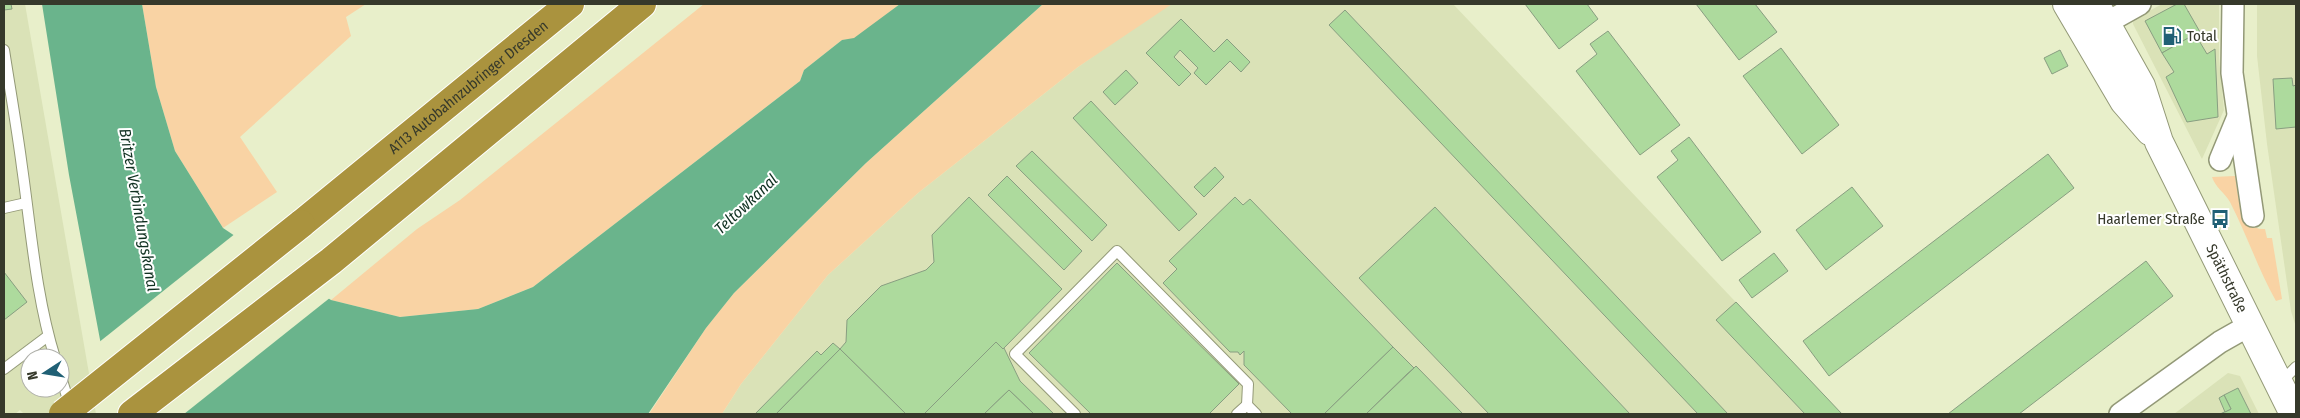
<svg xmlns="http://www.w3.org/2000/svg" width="2300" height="418" font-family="'Fira Sans Condensed',sans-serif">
  <rect width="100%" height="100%" fill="#e8efca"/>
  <g fill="#dae2b7" fill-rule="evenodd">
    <path d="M4 4H25L96 414H24L20 410 15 414H4ZM30 358H60V388H30Z"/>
    <polygon points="1169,4 1453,4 1842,414 722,414 741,384 828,275 918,193 1078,67"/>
    <polygon points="2162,4 2219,4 2219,58 2224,110 2202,159 2133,24 2133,22 2140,16"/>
    <polygon points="2257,4 2296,4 2296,327 2291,311 2267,144 2257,56"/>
    <polygon points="2228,373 2240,376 2259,414 2174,414"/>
  </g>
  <g fill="#f9d3a4">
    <polygon points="142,4 366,4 346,17 351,36 240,137 277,192 223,228 175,151 156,87"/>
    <polygon points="704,4 900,4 854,39 842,40 804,70 800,81 533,287 478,309 400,317 331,300 417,229 460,200"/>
    <polygon points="1043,4 1172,4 1078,67 918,193 828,275 741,384 722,414 649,414 706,328 734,293 866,163"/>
    <path d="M2235 176C2239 196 2238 230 2265 229L2267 238H2272L2282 299 2276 301C2258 269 2247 235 2230 202 2225 193 2215 187 2212 177Z"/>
  </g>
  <polygon fill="#6ab48c" points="42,4 142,4 156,87 175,151 223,228 331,300 400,317 478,309 533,287 800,81 804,70 842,40 854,38 900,4 1043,4 866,163 734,293 706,328 648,414 114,414 69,175"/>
  <polygon fill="#e8efca" points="236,233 331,297 184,414 111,414 98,343"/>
  <g fill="#adda9d" stroke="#889e81">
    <polygon points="4,4 11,4 12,9 4,10"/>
    <polygon points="1525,4 1587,4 1598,19 1559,49"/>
    <polygon points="1696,4 1755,4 1777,32 1739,60"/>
    <polygon points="2177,4 2184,4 2200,32 2162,53 2145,21"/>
    <polygon points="1345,10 1728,414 1698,414 1329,25"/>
    <polygon points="1181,19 1214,52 1227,39 1250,62 1241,72 1230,61 1206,85 1194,73 1198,68 1180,50 1174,57 1191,74 1179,86 1146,53"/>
    <polygon points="1608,31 1680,125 1640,155 1576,71 1597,54 1590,44"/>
    <polygon points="2195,34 2207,54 2215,49 2218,117 2187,122 2166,77 2174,72 2162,53"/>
    <polygon points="1781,48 1839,125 1802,154 1743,76"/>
    <polygon points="2060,50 2068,66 2052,74 2044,58"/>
    <polygon points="1126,70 1138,83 1115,105 1103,92"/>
    <polygon points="2292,78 2293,86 2296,85 2296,127 2276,129 2273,79"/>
    <polygon points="1091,101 1197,214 1179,231 1073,118"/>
    <polygon points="1689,137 1761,232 1722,261 1657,177 1678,160 1671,151"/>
    <polygon points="1032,151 1107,225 1092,241 1016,166"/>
    <polygon points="2048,154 2074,188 1829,376 1803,341"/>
    <polygon points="1215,167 1224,177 1204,197 1194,187"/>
    <polygon points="1007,176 1082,251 1064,270 988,195"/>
    <polygon points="1852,187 1883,226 1826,270 1796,230"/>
    <polygon points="969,197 1062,289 1003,349 996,342 924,414 906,414 840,349 846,342 847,320 881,286 926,270 934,262 932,235"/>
    <polygon points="1235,197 1243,205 1250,199 1393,347 1324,414 1292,414 1244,365 1244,351 1240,355 1238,352 1230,352 1163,283 1177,269 1169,261"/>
    <polygon points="1435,207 1630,414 1489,414 1359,278"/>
    <polygon points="1774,253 1788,271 1752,298 1739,280"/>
    <polygon points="2146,261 2173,296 2019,414 1948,414"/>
    <polygon points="1117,263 1239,384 1209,414 1091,414 1029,353"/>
    <polygon points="4,272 27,302 4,320"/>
    <polygon points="1736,302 1842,414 1805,414 1716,320"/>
    <polygon points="996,342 1003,349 1004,348 1020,381 1054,414 1034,414 1009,390 984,414 924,414"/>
    <polygon points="833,343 840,349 776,414 755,414 817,351 821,355"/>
    <polygon points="1393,347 1414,368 1407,374 1366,414 1324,414"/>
    <polygon points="840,349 906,414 776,414"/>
    <polygon points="1416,366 1463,414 1366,414 1414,368"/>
    <polygon points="2238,388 2251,414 2220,414 2231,409 2224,395"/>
    <polygon points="1009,390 1034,414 984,414"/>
    <polygon points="2224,395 2231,409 2225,412 2219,398"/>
  </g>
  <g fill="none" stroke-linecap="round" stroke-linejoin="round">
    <g stroke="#939977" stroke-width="12">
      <g id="lane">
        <path d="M4 50C10 89 17 128 22 167 31 230 36 297 55 358"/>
        <polyline points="4,208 26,203"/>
        <polyline points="4,369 48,336"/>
        <polyline points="60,374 70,406"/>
        <polyline points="2281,382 2296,367"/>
        <polyline points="1075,414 1015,354 1117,251 1248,384 1247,405"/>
        <polyline points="1237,414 1247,405 1256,414"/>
      </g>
    </g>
    <g stroke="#939977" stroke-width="24">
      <g id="street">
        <polyline points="2233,4 2232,73 2253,216"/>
        <polyline points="2090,27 2106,23 2140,4"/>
        <polyline points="2220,160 2237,119"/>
        <polyline points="2120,414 2220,342 2250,325"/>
      </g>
    </g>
    <g stroke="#939977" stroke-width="30">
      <g id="secondary">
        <polyline points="2067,4 2124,101 2150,131"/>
        <path id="s1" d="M2095 4 2141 86 2159 142 2294 414"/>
      </g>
    </g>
    <g stroke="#fff" stroke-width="30">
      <g id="highway">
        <path id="s2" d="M301 224 570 4"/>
        <polyline points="132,414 331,261 642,4"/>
      </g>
    </g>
    <use href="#lane" stroke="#fff" stroke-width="10"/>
    <use href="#street" stroke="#fff" stroke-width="21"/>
    <use href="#secondary" stroke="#fff" stroke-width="28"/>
    <use href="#highway" stroke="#aa933e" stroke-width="28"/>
    <g stroke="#fff" stroke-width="30" stroke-linecap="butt">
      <polyline id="highway-bridge" points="63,414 301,224"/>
    </g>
    <use href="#highway-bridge" stroke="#aa933e" stroke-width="28"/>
  </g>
  <defs>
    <g id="fuel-bare" transform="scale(1.5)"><path d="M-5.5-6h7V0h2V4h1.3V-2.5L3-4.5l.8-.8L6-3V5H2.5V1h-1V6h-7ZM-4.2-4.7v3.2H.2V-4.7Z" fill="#206075" stroke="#fff" stroke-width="2.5" paint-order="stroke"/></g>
    <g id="bus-bare" transform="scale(1.5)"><path d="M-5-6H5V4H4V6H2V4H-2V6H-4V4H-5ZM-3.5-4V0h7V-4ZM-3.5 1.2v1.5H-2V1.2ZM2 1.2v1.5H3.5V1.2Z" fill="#206075" stroke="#fff" stroke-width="2.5" paint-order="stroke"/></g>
  </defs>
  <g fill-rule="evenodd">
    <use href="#fuel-bare" x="2172" y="36"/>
    <use href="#bus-bare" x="2220" y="219"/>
  </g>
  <g text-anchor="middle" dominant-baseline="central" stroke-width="4" stroke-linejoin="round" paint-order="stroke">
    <g font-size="15" fill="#36392b" stroke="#fff" text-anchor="start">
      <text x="2187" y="36">Total</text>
      <text x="2205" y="219" text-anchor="end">Haarlemer Straße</text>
    </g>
    <g font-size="15" fill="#36392b" stroke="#fff">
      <text stroke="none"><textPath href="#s2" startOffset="216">A113 Autobahnzubringer Dresden</textPath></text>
      <text stroke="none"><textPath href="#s1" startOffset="305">Späthstraße</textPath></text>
    </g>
    <g font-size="16" font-style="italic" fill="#103121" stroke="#fff">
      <text transform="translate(746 204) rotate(-43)">Teltowkanal</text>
      <text transform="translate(139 210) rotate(80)">Britzer Verbindungskanal</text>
    </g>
  </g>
  <rect width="2300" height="418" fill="none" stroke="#36392b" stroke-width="10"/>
  <g transform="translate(45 373) rotate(258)"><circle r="24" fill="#ffffff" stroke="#afb0aa"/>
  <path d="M0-4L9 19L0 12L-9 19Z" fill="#206075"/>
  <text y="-8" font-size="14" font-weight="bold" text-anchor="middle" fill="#36392b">N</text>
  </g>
</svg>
